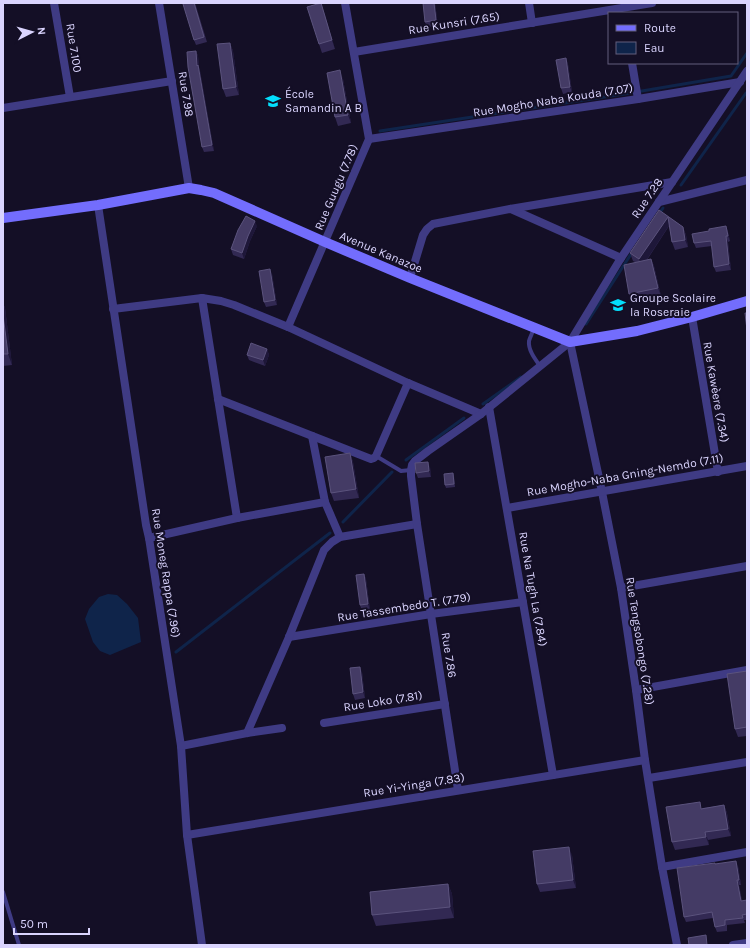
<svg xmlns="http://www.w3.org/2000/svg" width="750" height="948" font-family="Karla,sans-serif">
  <rect width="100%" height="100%" fill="#140f26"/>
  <polygon fill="#0f244a" points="108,594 117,595 127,604 138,618 141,642 110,655 100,651 93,642 85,619 89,609 99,597"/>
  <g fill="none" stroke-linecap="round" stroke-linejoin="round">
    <g stroke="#0f244a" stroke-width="3">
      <polyline points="380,131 624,94 731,76 747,53"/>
      <polyline points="681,185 746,93"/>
      <polyline points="659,214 663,208"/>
      <polyline points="586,324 633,251"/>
      <polyline points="483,404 521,377"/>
      <polyline points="406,460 464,418"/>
      <polyline points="343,522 392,472"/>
      <polyline points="176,652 330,533"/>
    </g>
    <g stroke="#3f3b84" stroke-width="4">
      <path d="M534 328C533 332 530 337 529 341 528 350 535 359 540 366"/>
      <polyline points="376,456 401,471 411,470"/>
      <polyline points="3,892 19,945"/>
    </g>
    <g stroke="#3f3b84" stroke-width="8">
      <polyline points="54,3 70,97"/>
      <polyline points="159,3 189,188"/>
      <polyline points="529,3 532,23"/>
      <polyline points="354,52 652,3"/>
      <polyline points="632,63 638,99"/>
      <polyline points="3,108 172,81"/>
      <polyline points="369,139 638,99 740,82"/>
      <polyline points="659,202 747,180"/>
      <polyline points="98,205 146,525 149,538 181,746 187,835 202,945"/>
      <polyline points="511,209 621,258"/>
      <polyline points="410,278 423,235 427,229 433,224 510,209 672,182"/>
      <polyline points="202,298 237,518"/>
      <polyline points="113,309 202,298 221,301 234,305 288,327 408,383 481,414"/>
      <polyline points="692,317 718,472"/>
      <polyline points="288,327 369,139 345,3"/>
      <polyline points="570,342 602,492 621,588 636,690 645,760 662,867 677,945"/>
      <polyline points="218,399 371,459 374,458 376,456 408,383"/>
      <polyline points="489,407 553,775"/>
      <polyline points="312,436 325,502 340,537"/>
      <polyline points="507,508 747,466"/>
      <polyline points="149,538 237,518 325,502"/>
      <polyline points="621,588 747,566"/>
      <polyline points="289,637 431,614 523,602"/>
      <polyline points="636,690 747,670"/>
      <polyline points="324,723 445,704"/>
      <polyline points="247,733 289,637 324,550 332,542 340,537 417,524"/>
      <polyline points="181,746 247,733 282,728"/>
      <polyline points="649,778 747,762"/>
      <polyline points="458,790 417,524 411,476 411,470 412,465 415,461 428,451 481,414 570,342 621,258 747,71"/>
      <polyline points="187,835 645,760"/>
      <polyline points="662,867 747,852"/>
      <polyline points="733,945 747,943"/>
    </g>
    <polyline stroke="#736dfd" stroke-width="10" points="3,218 98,205 189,188 201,190 214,193 325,242 410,278 570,342 637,331 692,317 747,301"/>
  </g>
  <g fill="#322953">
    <polygon points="195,3 207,42 196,45 194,40"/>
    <polygon points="321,3 335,49 322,53 319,44"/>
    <polygon points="435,3 438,26 427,27 425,22"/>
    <polygon points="230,43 233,51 239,95 226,97 223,89"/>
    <polygon points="196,51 198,56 199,67 200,71 214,151 204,152 202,147"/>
    <polygon points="566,58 568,64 572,92 563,94 561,88"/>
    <polygon points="343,79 351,123 338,126 335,117"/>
    <polygon points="659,210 683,227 686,235 688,247 675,250 672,242 669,226 647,260 651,259 654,266 661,296 632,302 629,294 635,262 633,261 630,253"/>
    <polygon points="257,226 250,241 244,259 233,255 231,249"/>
    <polygon points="726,226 728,232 730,241 728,242 731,270 716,272 714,267 712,246 696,248 694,243 709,231"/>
    <polygon points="272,274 277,305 266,307 264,302"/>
    <polygon points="3,303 5,308 12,365 3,366"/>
    <polygon points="267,349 269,355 265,366 249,360 247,355"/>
    <polygon points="350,453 353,462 359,498 334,501 331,493"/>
    <polygon points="430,467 431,477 418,478 416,473"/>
    <polygon points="453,473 454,476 455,487 446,488 445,485"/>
    <polygon points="364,574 366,579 370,610 362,611 360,605"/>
    <polygon points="747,671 747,736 738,737 735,729"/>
    <polygon points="362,672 365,698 355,700 353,694"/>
    <polygon points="724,805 727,813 731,836 708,840 709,845 675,850 672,842 703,808"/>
    <polygon points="572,855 576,888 540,892 537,884"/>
    <polygon points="715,864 738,866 741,885 739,885 742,901 747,900 747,920 744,920 745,923 727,925 727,931 717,932 715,927 713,918 686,922 684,917"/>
    <polygon points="448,884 452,894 454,918 376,926 372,915"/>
  </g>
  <g fill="#1e1739">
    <polygon points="321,3 324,11 335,49 332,40"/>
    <polygon points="434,3 435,3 438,26 436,20"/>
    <polygon points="230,43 233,51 239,95 236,87"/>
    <polygon points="196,51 198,56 199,67 200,71 214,151 212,145 197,66"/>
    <polygon points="566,58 568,64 572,92 570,87"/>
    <polygon points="340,70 343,79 351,123 348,115"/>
    <polygon points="668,217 670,224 642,267 639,259"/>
    <polygon points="255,221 257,226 250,241 244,259 242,253 248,236"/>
    <polygon points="726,226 728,232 730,241 728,236"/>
    <polygon points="683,227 686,235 688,247 685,240"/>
    <polygon points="726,236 728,242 731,270 729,264"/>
    <polygon points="651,259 654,266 661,296 658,288"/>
    <polygon points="270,269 272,274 277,305 275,300"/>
    <polygon points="3,303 5,308 12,365 8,354 3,315"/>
    <polygon points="267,349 269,355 265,366 263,360"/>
    <polygon points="350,453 353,462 359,498 356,489"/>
    <polygon points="428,462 430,467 431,477 429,471"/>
    <polygon points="364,574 366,579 370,610 368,604"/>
    <polygon points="360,667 362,672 365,698 363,692"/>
    <polygon points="724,805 727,813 731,836 728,829"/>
    <polygon points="705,832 708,840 709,845 706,837"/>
    <polygon points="569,847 572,855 576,888 573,880"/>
    <polygon points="736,861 738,866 741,885 739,880"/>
    <polygon points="737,880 739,885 743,907 741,901"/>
    <polygon points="448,884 452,894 454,918 450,907"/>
  </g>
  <g fill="#443b65" stroke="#5b537d">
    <polygon points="185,3 194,3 204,37 194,40 183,4"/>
    <polygon points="321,3 332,40 319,44 307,7"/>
    <polygon points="423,3 434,3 436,20 425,22"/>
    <polygon points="230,43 236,87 223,89 217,44"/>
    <polygon points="196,51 197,66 198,65 212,145 202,147 188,67 187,52"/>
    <polygon points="566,58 570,87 561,88 556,60"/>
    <polygon points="340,70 348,115 335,117 327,73"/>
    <polygon points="659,210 683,227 685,240 672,242 668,217 639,259 630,253"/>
    <polygon points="246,216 255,221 248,236 242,253 231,249 238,230"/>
    <polygon points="726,226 728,236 726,236 729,264 714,267 711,241 694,243 692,234 709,231 709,229"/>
    <polygon points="651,259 658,288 629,294 624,265"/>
    <polygon points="270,269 275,300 264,302 259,271"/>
    <polygon points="745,313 747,313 747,330"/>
    <polygon points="3,315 8,354 3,354"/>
    <polygon points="251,343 267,349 263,360 247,355"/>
    <polygon points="350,453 356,489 331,493 325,457"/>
    <polygon points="428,462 429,471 416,473 415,463"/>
    <polygon points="453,473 454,484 445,485 444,474"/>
    <polygon points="364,574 368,604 360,605 356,575"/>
    <polygon points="360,667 363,692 353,694 350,668"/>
    <polygon points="747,671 747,727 735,729 727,674"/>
    <polygon points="700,802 701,809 724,805 728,829 705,832 706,837 672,842 666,807"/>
    <polygon points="569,847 573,880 537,884 533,851"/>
    <polygon points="736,861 739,880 737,880 741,901 747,900 747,914 742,915 743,918 725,920 725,925 715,927 712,912 684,917 677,868 715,863 715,864"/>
    <polygon points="448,884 450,907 372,915 370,892"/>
    <polygon points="706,935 707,945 689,945 688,938"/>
  </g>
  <defs>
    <g id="school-bare" transform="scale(1.2)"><path d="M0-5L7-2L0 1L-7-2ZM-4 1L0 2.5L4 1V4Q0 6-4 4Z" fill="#03defc" stroke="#140f26" stroke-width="2.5" paint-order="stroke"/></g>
  </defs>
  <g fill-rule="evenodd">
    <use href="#school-bare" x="273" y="101"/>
    <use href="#school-bare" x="618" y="305"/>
  </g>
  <g text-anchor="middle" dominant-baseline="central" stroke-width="4" stroke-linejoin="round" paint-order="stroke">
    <g font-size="12" fill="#dad4fe" stroke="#140f26">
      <text transform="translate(454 23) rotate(-9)">Rue Kunsri (7.65)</text>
      <text transform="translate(74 48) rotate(81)">Rue 7.100</text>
      <text transform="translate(186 94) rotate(81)">Rue 7.98</text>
      <text transform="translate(553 100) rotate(-9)">Rue Mogho Naba Kouda (7.07)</text>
      <text transform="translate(336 187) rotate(-67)">Rue Guugu (7.78)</text>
      <text transform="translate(647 198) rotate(-56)">Rue 7.28</text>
      <text transform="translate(381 252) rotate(23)">Avenue Kanazoe</text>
      <text transform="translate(716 392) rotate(80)">Rue Kawèere (7.34)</text>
      <text transform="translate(625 475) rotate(-10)">Rue Mogho-Naba Gning-Nemdo (7.11)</text>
      <text transform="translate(166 573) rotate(81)">Rue Moneg Rappa (7.96)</text>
      <text transform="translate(533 589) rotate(80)">Rue Na Tugh La (7.84)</text>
      <text transform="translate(404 607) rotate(-9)">Rue Tassembedo T. (7.79)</text>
      <text transform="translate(640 641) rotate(81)">Rue Tengsobongo (7.28)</text>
      <text transform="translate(449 655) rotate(81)">Rue 7.86</text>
      <text transform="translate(383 701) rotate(-9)">Rue Loko (7.81)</text>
      <text transform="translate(414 785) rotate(-9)">Rue Yi-Yinga (7.83)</text>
    </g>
    <g font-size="12" fill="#dad4fe" stroke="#140f26" text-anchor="start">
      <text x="285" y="94">École<tspan x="285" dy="14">Samandin A B</tspan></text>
      <text x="630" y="298">Groupe Scolaire<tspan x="630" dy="14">la Roseraie</tspan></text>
    </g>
  </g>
  <rect width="750" height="948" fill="none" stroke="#dad4fe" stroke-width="8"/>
  <rect x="608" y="12" width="130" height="52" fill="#140f26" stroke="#635e7c"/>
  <rect x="616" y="25" width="20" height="6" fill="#736dfd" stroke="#635e7c"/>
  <text x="644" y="32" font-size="12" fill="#dad4fe">Route</text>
  <rect x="616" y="42" width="20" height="12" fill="#0f244a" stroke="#635e7c"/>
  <text x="644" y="52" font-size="12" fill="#dad4fe">Eau</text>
  <g transform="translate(32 32) rotate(84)" stroke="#140f26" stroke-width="3" paint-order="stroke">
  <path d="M0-3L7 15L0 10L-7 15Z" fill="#dad4fe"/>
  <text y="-6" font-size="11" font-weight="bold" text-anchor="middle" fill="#dad4fe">N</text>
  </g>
  <path d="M14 928v6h75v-6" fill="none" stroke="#dad4fe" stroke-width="2"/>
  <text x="20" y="928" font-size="12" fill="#dad4fe" stroke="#140f26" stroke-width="3" paint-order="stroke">50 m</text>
</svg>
